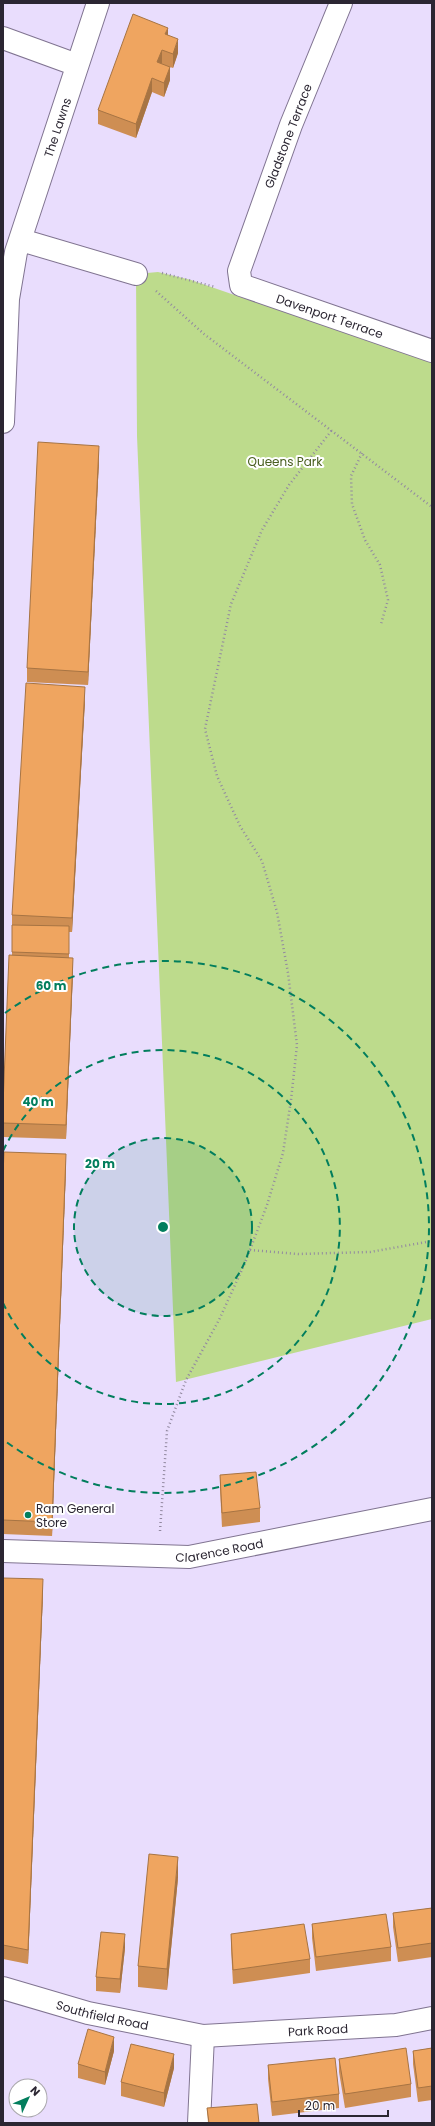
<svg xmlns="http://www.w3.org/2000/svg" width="435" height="2126" font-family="Poppins,sans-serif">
  <rect width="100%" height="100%" fill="#e9ddfd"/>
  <polygon fill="#bddb8c" points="158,272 191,280 249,300 393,338 432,351 432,1319 176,1382 137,436 136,274"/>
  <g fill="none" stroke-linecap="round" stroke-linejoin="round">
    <g stroke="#807491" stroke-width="24">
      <g id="minor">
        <path id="s1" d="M341 3 291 125 239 271 241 285 432 351"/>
        <polyline points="3,38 77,65"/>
        <polyline points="21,240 136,274"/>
        <path id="s2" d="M3 422 8 299 16 252 98 3"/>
        <path id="s3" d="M3 1551 189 1557 432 1509"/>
        <polyline points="199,2123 203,2036"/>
      </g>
    </g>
    <g stroke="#807491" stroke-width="24">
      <g id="major">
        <path id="s4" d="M3 1988 88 2013 203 2036 396 2025 432 2018"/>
      </g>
    </g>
    <g stroke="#9289a0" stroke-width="2.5" stroke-dasharray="1 3" stroke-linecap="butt">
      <polyline points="162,273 215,287"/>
      <polyline points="156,291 204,334 432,507"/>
      <polyline points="362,453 351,476 352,504 365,540 380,565 388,600 381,624"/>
      <polyline points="250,1250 298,1254 370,1252 432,1241"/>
      <polyline points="160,1531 167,1431 186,1380 219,1320 245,1263 267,1205 283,1153 291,1100 297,1045 288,973 277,912 262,861 240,826 217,776 205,729 231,604 262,530 289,485 332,430"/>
    </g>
    <use href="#minor" stroke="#fff" stroke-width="22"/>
    <use href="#major" stroke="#fff" stroke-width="22"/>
  </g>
  <g fill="#ce8e53">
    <polygon points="168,35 178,53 173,68 170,67 170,80 164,97 152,92 136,138 98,124 98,110"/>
    <polygon points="99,460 88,685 27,682 27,668"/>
    <polygon points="85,700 72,932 69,932 69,958 73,972 66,1139 3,1137 3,1105 12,955 12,915"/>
    <polygon points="66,1168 52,1536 3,1534 3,1175"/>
    <polygon points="220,1475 260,1508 260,1522 222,1527 220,1489"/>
    <polygon points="3,1578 43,1593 28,1964 3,1959"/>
    <polygon points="178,1878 167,1990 138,1987 138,1966"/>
    <polygon points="432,1908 432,1957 398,1962 393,1927 393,1913"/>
    <polygon points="312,1924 391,1947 391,1961 316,1971 312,1938"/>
    <polygon points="231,1934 310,1959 310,1973 233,1984 231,1948"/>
    <polygon points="125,1948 120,1993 96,1991 96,1977"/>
    <polygon points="432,2048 432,2100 418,2102 413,2064 413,2051"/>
    <polygon points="114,2051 105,2085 78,2078 78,2064"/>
    <polygon points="339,2059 411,2084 411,2097 345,2108 339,2072"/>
    <polygon points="268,2065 339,2094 339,2108 272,2116 268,2079"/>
    <polygon points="174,2068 164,2107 121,2096 121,2082"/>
    <polygon points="207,2108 259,2123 208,2123"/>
  </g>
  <g fill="#a77443">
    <polygon points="168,28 168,42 165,34"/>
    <polygon points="178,39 178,53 173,68 173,54"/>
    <polygon points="162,50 162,64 157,62"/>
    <polygon points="170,67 170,80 164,97 164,83"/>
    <polygon points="152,78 152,92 136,138 136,124"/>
    <polygon points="99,446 99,460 88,685 88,672"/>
    <polygon points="85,687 85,700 72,932 72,918"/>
    <polygon points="73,958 73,972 66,1139 66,1125"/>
    <polygon points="66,1154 66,1168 52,1536 52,1522"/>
    <polygon points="43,1579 43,1593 28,1964 28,1950"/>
    <polygon points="178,1857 178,1878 167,1990 167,1969"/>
    <polygon points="125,1934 125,1948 120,1993 120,1979"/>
    <polygon points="114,2037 114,2051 105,2085 105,2072"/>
    <polygon points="174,2054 174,2068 164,2107 164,2093"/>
  </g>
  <g fill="#efa560" stroke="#a77443">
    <polygon points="133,14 168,28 165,34 178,39 173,54 162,50 157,62 170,67 164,83 152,78 136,124 98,110"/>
    <polygon points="38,442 99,446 88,672 27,668"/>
    <polygon points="26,683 85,687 72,918 12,915"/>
    <polygon points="12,925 69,926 69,954 12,952"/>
    <polygon points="9,955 73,958 66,1125 3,1123 3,1105"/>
    <polygon points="4,1152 66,1154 52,1522 3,1520 3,1175"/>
    <polygon points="256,1472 260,1508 222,1513 220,1475"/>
    <polygon points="3,1578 43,1579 28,1950 3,1945"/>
    <polygon points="149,1854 178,1857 167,1969 138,1966"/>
    <polygon points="432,1908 432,1943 398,1948 393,1913"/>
    <polygon points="386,1914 391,1947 316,1957 312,1924"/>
    <polygon points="304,1924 310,1959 233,1970 231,1934"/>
    <polygon points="101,1932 125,1934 120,1979 96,1977"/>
    <polygon points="88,2029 114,2037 105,2072 78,2064"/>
    <polygon points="131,2044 174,2054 164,2093 121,2082"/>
    <polygon points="406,2048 411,2084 345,2094 339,2059"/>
    <polygon points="432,2048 432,2086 418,2088 413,2051"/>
    <polygon points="335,2058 339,2094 272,2102 268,2065"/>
    <polygon points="257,2104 259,2123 209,2123 207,2108"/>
  </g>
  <circle cx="163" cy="1227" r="89" fill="#027e5d" fill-opacity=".12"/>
  <g fill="none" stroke="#027e5d" stroke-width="2" stroke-dasharray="7 5">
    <circle cx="163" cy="1227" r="89"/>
    <path d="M3 1151A177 177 0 1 1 3 1303"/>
    <path d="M5 1013A266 266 0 1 1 5 1441"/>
  </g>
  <circle fill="#027e5d" stroke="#fff" stroke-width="1.5" cx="28" cy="1515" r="4"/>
  <g text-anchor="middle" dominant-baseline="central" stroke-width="4" stroke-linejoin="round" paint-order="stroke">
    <g font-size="12" fill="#2b2632" stroke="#fff">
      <text stroke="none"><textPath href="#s2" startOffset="302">The Lawns</textPath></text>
      <text transform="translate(288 136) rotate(-69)">Gladstone Terrace</text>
      <text stroke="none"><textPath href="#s1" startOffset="395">Davenport Terrace</textPath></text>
      <text stroke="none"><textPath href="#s3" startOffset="217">Clarence Road</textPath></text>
      <text stroke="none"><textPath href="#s4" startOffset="103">Southfield Road</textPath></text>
      <text stroke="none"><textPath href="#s4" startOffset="321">Park Road</textPath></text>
    </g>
    <g font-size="12" fill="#4a5f21" stroke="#fff">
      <text x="285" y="461">Queens Park</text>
    </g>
    <g font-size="12" fill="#2b2632" stroke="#fff" text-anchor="start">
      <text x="36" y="1508">Ram General<tspan x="36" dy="14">Store</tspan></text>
    </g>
  </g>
  <circle cx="163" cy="1227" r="6" fill="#027e5d" stroke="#fff" stroke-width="2"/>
  <g font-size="12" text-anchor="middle" font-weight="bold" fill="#027e5d" stroke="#fff" stroke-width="4" stroke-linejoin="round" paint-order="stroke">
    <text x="51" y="990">60 m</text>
    <text x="38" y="1106">40 m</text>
    <text x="100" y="1168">20 m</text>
  </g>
  <rect width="435" height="2126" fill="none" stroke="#2b2632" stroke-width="8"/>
  <g transform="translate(28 2098) rotate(46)"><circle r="19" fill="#ffffff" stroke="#aaa8ad"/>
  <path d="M0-3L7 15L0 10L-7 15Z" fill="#027e5d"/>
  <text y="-6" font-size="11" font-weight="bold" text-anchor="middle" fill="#2b2632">N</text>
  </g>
  <path d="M299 2110v6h89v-6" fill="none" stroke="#2b2632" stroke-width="2"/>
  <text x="305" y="2110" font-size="12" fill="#2b2632" stroke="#ffffff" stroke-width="3" paint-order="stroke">20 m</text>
</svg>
